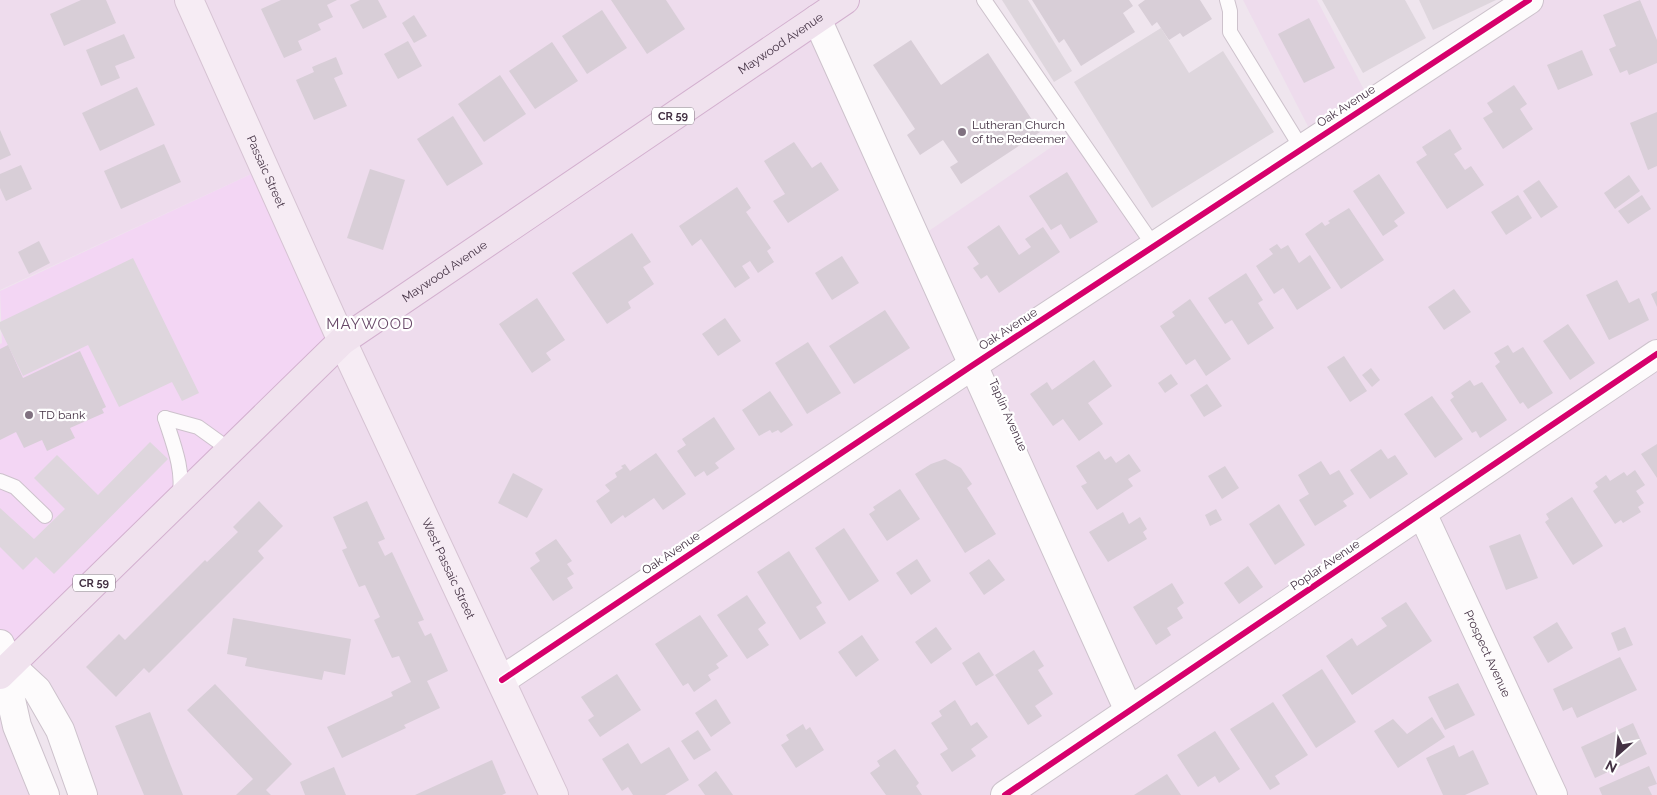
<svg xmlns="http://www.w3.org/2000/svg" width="1657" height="795" font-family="Raleway,sans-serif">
  <rect width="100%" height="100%" fill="#efe5ee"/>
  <polygon fill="#eedced" points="0,0 845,0 817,19 917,239 1075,131 1154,246 1315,140 1243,0 1317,0 1371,103 1529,0 1657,0 1657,795 83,795 10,665 45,795 0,795 0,675 264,168 0,290"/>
  <polygon fill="#f3d6f4" points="264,168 342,341 0,675 0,344 2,343 0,291"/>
  <g fill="#ded6dd">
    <polygon points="1002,0 1028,0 1072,71 1054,82"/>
    <polygon points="1322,0 1405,0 1426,38 1363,73"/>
    <polygon points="1419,0 1496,0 1433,30"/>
    <polygon points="1161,28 1189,73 1223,51 1274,132 1152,208 1074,82"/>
    <polygon points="133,258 199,393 182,401 172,382 119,407 88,345 23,376 0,329 0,322"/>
    <polygon points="150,442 168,459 54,574 36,557 23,570 0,547 0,508 34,539 65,509 34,478 57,455 98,495"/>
  </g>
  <g fill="#d8ced7">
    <polygon points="81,0 106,0 116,23 64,46 50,14"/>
    <polygon points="281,0 337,0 327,5 333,17 318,24 321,30 298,41 302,50 284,58 261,9"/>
    <polygon points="360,0 378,0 387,17 363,29 350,5"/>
    <polygon points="611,0 666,0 685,29 647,54"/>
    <polygon points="1032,0 1129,0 1133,6 1123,13 1135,32 1081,66 1064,39 1059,43"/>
    <polygon points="1145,0 1200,0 1212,19 1183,37 1180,33 1169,40 1157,22 1152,26 1138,5"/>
    <polygon points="1640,0 1657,40 1657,63 1629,75 1627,70 1620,73 1609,49 1616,46 1603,15"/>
    <polygon points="602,10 627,48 587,74 562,36"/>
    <polygon points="414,15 427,36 414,43 402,23"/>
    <polygon points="1309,18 1335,68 1304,83 1278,34"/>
    <polygon points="124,34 135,58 115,66 120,78 101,86 86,50"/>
    <polygon points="911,40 941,85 988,53 1040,132 961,184 950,167 958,162 943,140 920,155 907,135 915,129 873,65"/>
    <polygon points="408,41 422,66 398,79 384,54"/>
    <polygon points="552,42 578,81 535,109 509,71"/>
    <polygon points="1582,50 1593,75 1558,90 1547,65"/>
    <polygon points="336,57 343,74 334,78 347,106 314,120 296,80 314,72 312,67"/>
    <polygon points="500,75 526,114 484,142 458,104"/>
    <polygon points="1514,85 1527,104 1520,109 1533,129 1503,149 1483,118 1493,112 1487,103"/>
    <polygon points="137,87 155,125 100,151 82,113"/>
    <polygon points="1657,112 1657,166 1648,170 1630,123"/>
    <polygon points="453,116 483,164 447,186 417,139"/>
    <polygon points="1450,129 1462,149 1454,154 1465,170 1471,166 1484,185 1447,209 1416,162 1427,155 1422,147"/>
    <polygon points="0,130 11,155 0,160"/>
    <polygon points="794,142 812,168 821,162 839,190 788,223 773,201 785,194 764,161"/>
    <polygon points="164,144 181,182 121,209 104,171"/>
    <polygon points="21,165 32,189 6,201 0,188 0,174"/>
    <polygon points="370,169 405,180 383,250 347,238"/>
    <polygon points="1067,172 1098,222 1070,239 1061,224 1051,230 1029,196"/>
    <polygon points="1379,174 1405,213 1394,221 1398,226 1383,236 1353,191"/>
    <polygon points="1629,175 1640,191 1615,209 1604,193"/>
    <polygon points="1539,180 1558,207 1541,218 1523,191"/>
    <polygon points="737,187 751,208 746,212 771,248 767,251 774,262 758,273 750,261 742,266 750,278 735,288 701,239 692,246 679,226"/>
    <polygon points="1518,195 1532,218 1506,235 1491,212"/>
    <polygon points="1642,195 1651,209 1628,224 1618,211"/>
    <polygon points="1349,208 1384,260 1341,289 1305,234 1322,222 1325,226 1330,223 1328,221"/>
    <polygon points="999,225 1019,255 1031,247 1025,239 1043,227 1060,252 999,293 987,275 981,279 973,268 979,264 967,247"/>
    <polygon points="632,233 651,262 643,267 654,284 628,302 631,308 607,324 572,273"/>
    <polygon points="39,241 50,263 29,274 18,252"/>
    <polygon points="1277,244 1281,249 1288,245 1299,263 1310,255 1331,288 1297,310 1283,288 1274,294 1256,266 1273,254 1269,249"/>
    <polygon points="842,256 859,283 832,300 815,273"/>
    <polygon points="1246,273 1263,300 1258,303 1274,328 1248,345 1232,320 1225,324 1208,298"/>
    <polygon points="1617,280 1629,303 1639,298 1649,320 1609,340 1586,295"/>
    <polygon points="1454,289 1471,312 1444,330 1428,307"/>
    <polygon points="1657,291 1657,307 1651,294"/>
    <polygon points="537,298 565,340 546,353 551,360 532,373 499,324"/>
    <polygon points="1190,299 1231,359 1206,376 1195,359 1186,365 1160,326 1175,316 1172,312"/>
    <polygon points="885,310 910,348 854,384 829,346"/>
    <polygon points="725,318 741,341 718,356 702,334"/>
    <polygon points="1568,324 1595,363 1570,380 1543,341"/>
    <polygon points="808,342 841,393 807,414 775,363"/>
    <polygon points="8,345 23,378 80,351 106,407 102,409 104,413 70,428 75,438 47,451 42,440 24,448 16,432 0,440 0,349"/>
    <polygon points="1508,345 1513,353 1523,347 1553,393 1528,409 1523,402 1520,404 1495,366 1500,362 1494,353"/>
    <polygon points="1344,356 1367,391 1350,402 1327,367"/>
    <polygon points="1094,360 1112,386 1088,403 1103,424 1079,441 1063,419 1053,426 1030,394 1047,382 1052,390"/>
    <polygon points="1371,368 1380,380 1372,387 1362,375"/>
    <polygon points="1171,374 1178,384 1165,393 1158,383"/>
    <polygon points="1470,380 1474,386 1482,382 1507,420 1480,438 1476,431 1472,433 1450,400 1454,397 1451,393"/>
    <polygon points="1207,384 1222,406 1204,417 1190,395"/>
    <polygon points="770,391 793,425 781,433 778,430 772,433 770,430 759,436 742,410"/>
    <polygon points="1432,396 1463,439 1435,458 1404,414"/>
    <polygon points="714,417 735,449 715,463 719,468 707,476 704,471 695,477 677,451 686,445 682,439"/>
    <polygon points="1657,444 1657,478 1641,454"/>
    <polygon points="1381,449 1388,459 1395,455 1408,474 1370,499 1350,470"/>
    <polygon points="1099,451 1105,460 1111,456 1116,463 1129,454 1141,471 1128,479 1133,486 1097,510 1081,486 1087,483 1076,466"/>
    <polygon points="656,453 686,494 663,510 654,498 625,518 623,515 611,524 596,501 610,491 605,485 617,477 615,473 623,468 621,466 625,464 630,471"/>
    <polygon points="945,459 961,468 972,484 967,488 996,534 965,553 915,474 931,464"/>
    <polygon points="1321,461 1330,475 1339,470 1354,494 1343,501 1347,506 1315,526 1299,500 1309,494 1298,475"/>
    <polygon points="1225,466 1239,488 1222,499 1208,476"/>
    <polygon points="1635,470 1645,485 1636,491 1644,503 1638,507 1641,512 1623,523 1621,520 1615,524 1593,491 1598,487 1595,483 1606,475 1610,481 1624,472 1627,476"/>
    <polygon points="513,473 543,489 527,518 498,503"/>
    <polygon points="900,489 920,519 887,541 869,514 875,510 873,507"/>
    <polygon points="1572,497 1603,546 1573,565 1545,522 1549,519 1546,514"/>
    <polygon points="259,501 283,526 258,551 264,558 149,673 144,668 116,697 86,667 119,634 125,640 205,560 207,562 238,532 233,527"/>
    <polygon points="367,501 385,539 378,542 385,556 392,552 424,620 418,622 425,636 431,633 448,671 427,681 440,708 404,725 406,728 342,758 327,727 393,696 391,692 411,682 399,656 392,658 374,620 380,617 365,585 359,587 342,550 347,548 333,517"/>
    <polygon points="1279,504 1305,545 1275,565 1249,524"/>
    <polygon points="1216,509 1222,520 1210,526 1205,515"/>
    <polygon points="1123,512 1129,524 1140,517 1147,529 1143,532 1147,539 1108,562 1089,532"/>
    <polygon points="844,528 879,581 849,601 815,548"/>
    <polygon points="1520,534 1538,578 1506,590 1489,546"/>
    <polygon points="556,539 572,561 567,564 574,574 567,578 573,588 553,601 530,568 540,561 535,553"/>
    <polygon points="789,551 822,603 816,607 826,623 800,640 757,572"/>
    <polygon points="917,559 931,581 911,595 896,573"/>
    <polygon points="989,559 1005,580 984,595 969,573"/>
    <polygon points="1248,566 1263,587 1239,604 1224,583"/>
    <polygon points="1172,583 1184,603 1177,608 1183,618 1167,628 1171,635 1156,645 1133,607"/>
    <polygon points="747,595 766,623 758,629 769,645 747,659 717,615"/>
    <polygon points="1406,602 1432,641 1352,695 1326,656 1352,638 1357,646 1387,626 1381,618"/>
    <polygon points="700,615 728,656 716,664 719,668 708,675 711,680 694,692 688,683 683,686 655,644"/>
    <polygon points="233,618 351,639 345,675 324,671 322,680 245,666 247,658 227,654"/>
    <polygon points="1557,622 1573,648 1548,663 1533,637"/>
    <polygon points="936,627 952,649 931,664 915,642"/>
    <polygon points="1625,627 1633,645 1618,651 1611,633"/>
    <polygon points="862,635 879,660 856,677 838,652"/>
    <polygon points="1034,650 1044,666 1038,670 1053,694 1035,706 1042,716 1028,725 995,675"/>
    <polygon points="979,652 994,675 976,686 962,663"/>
    <polygon points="1620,657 1637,690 1577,718 1572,707 1563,711 1553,689"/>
    <polygon points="1322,669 1356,722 1316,748 1282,695"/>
    <polygon points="617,674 641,710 600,737 588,720 594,716 581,697"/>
    <polygon points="1458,683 1475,715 1445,730 1428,697"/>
    <polygon points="215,684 292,764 266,790 271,795 236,795 253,779 187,710"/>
    <polygon points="716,699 731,723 711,737 695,713"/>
    <polygon points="955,700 971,726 977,722 988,737 971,749 976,756 952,772 940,754 948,749 931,723 942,716 939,711"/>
    <polygon points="1273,702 1308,755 1275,776 1280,784 1270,790 1230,729"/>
    <polygon points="150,712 171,766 183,795 144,795 115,726"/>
    <polygon points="1432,717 1445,737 1398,768 1374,731 1393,719 1407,734"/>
    <polygon points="1633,723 1647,754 1595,778 1581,747"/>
    <polygon points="803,724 806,730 810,727 824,750 796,768 781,745 789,740 786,735"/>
    <polygon points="698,730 711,750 694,760 681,741"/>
    <polygon points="1215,731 1240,769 1219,783 1215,776 1198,787 1177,755"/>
    <polygon points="628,743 641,764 669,747 689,780 665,795 633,795 628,787 622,791 602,759"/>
    <polygon points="1454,745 1459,757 1473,750 1489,784 1465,795 1443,795 1426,758"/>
    <polygon points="895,749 919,783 916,786 922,795 886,795 870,773 880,766 877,761"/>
    <polygon points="492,760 506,793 502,795 415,795"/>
    <polygon points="1649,766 1657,784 1648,787 1652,795 1602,795 1599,788"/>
    <polygon points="334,767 346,795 305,795 300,782"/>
    <polygon points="716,771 733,795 705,795 698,785"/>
    <polygon points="1167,774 1181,795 1134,795"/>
  </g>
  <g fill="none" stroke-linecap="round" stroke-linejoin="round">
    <g stroke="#cdc2cc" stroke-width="16">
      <g id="lane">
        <polyline points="984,0 1154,246"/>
        <polyline points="1227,0 1230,11 1230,32 1302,149"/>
        <path d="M165 418C173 443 185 472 179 498"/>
        <polyline points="165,418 198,427 230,450"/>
        <polyline points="0,481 15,487 45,516"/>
      </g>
    </g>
    <g stroke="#cdc2cc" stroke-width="30">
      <g id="street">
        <polyline points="817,19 1129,711"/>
        <path id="s1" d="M1422 513 1553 795"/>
        <polyline points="0,644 10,665 37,690 60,730 83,795"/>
        <polyline points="10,665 10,695 17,726 45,795"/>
        <polyline points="502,680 973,365 1529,0"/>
        <polyline points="1005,795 1657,354"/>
      </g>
    </g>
    <g stroke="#d6c3d3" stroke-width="30">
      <g id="secondary">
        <path id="s2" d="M189 0 342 341 554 795"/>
      </g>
    </g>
    <g stroke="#d3b0cf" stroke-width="30">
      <g id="primary">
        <path id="s3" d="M0 675 342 341 845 0"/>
      </g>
    </g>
    <use href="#lane" stroke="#fdfbfc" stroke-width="14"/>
    <use href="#street" stroke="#fdfbfc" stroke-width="28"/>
    <use href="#secondary" stroke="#f6ecf4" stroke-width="28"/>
    <use href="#primary" stroke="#f0e2ee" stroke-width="28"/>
    <g stroke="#fff" stroke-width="9">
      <g id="cycleway">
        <polyline points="502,680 973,365 1529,0"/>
        <polyline points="1005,795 1657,354"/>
      </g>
    </g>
    <use href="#cycleway" stroke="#d6006c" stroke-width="6"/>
  </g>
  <g fill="#807180" stroke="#fff" stroke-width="2">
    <circle cx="962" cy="132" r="5"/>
    <circle cx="29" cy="415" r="5"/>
  </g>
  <g text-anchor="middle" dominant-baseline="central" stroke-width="4.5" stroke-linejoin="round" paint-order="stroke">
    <g fill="#fff" stroke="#7c707c" stroke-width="1">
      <rect x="652" y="107.5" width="42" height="17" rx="4"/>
      <rect x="73" y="574.5" width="42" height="17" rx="4"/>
    </g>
    <g font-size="11" font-weight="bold" fill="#443244">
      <text x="673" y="116">CR 59</text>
      <text x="94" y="583">CR 59</text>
    </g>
    <g font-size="12" fill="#443244" stroke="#fff">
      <text stroke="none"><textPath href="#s3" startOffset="1008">Maywood Avenue</textPath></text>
      <text transform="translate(1346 106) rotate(-33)">Oak Avenue</text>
      <text stroke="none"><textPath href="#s2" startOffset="188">Passaic Street</textPath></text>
      <text stroke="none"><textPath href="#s3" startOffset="602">Maywood Avenue</textPath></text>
      <text transform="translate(1008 329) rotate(-33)">Oak Avenue</text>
      <text transform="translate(1008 415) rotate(66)">Taplin Avenue</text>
      <text transform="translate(671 553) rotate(-34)">Oak Avenue</text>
      <text transform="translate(1325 565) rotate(-34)">Poplar Avenue</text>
      <text stroke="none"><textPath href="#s2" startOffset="625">West Passaic Street</textPath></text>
      <text stroke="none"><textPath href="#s1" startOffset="155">Prospect Avenue</textPath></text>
    </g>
    <g font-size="12" fill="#443244" stroke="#fff" text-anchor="start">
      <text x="972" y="125">Lutheran Church<tspan x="972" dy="14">of the Redeemer</tspan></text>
      <text x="39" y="415">TD bank</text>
    </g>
    <g font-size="15" letter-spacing="1" fill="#684868" stroke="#fff">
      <text x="370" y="324">MAYWOOD</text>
    </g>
  </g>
  <g transform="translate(1617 755) rotate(207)" stroke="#ffffff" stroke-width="4" paint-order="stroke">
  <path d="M0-4L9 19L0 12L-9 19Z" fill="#443244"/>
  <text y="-8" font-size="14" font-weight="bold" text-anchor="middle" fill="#443244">N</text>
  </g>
</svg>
